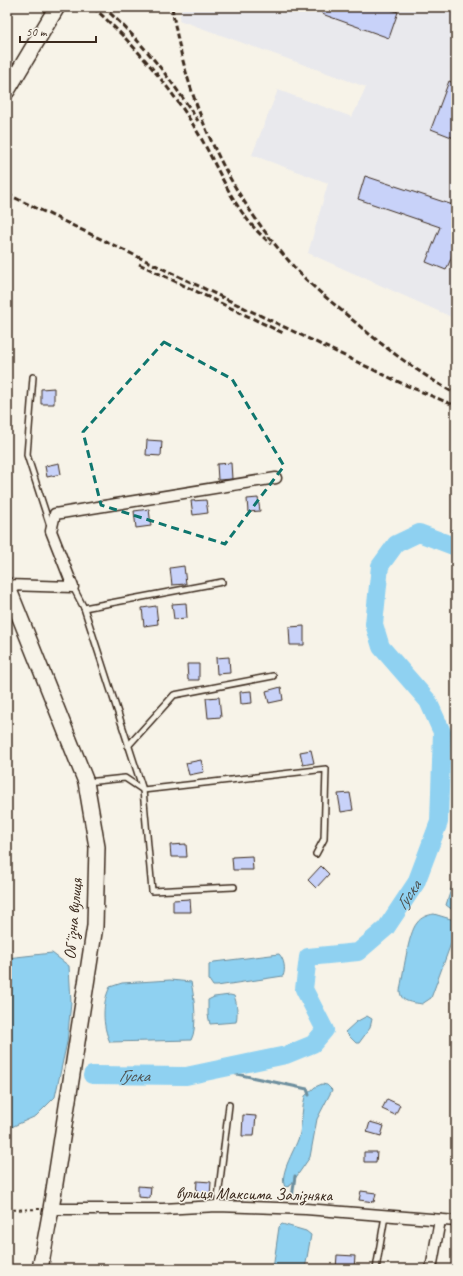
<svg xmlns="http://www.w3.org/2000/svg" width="463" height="1276" font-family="Caveat,sans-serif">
  <rect width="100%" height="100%" fill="#f7f3e8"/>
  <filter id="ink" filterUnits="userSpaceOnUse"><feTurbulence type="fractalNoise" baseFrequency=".025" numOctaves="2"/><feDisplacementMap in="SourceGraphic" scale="8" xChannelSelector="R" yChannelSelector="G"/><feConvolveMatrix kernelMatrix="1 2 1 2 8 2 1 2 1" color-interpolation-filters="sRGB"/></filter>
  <g filter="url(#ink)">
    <polygon fill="#e9e9ed" points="182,7 456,7 456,319 308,253 328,183 252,155 278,90 352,117 366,87 179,20"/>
    <g fill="#8fd1f1" stroke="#6d8e9d">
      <polygon points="456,866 456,911 454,911 446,905 454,880"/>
      <path d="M434 914 454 920 456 930 431 998 422 1004C412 1002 400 1003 400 990 403 976 408 933 417 923 421 917 428 915 434 914Z"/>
      <polygon points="52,953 69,966 71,1003 67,1042 55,1097 36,1116 7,1129 7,958"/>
      <path d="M279 954C284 959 286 969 283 976L217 986H213L209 980V965L214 962Z"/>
      <path d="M170 980 191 982C194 995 198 1028 191 1040L110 1042C102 1026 102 1002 110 987L122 983Z"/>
      <path d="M230 995 234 996C237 1002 238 1015 236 1022L210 1024 208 1015V1000L214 997Z"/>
      <polygon points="367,1016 372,1019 370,1028 359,1043 356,1043 345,1032 356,1022"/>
      <path d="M322 1084 327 1085 332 1090 317 1119 310 1157 290 1186 285 1187C278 1173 297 1148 300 1133 302 1121 302 1108 305 1096L315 1087Z"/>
      <polygon points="282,1224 306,1231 311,1235 305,1269 273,1269 279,1227"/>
    </g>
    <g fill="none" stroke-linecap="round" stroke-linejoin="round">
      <g stroke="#6d8e9d" stroke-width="3">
        <polyline points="218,1070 307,1089 309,1095"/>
        <polyline points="292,1198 295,1176"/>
      </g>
      <path stroke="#8fd1f1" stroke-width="18" id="s1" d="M92 1075 186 1076 286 1055 313 1044 325 1030 304 989 308 957 358 952 386 928 416 883 439 822 442 732 428 701 381 647 374 624 380 566 396 544 419 533 456 547"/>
    </g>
    <g fill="#c8d2f9" stroke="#3b2a1e">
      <polygon points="324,7 384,7 398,12 389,38 322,14"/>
      <polygon points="449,81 456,84 456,133 454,138 431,129"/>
      <polygon points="365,176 456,206 456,247 446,270 426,262 440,227 358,199"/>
      <polygon points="54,388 54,404 41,404 41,389"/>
      <polygon points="147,440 162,441 161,456 146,455"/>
      <polygon points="59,463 61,474 47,477 45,466"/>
      <polygon points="231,463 232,479 218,480 217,464"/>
      <polygon points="258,498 260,511 248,512 247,499"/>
      <polygon points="206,500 208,513 193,515 191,501"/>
      <polygon points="149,509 151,526 136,528 134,511"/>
      <polygon points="184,566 186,584 172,585 170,568"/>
      <polygon points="186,603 187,618 174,619 172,604"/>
      <polygon points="156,606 158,624 144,626 142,608"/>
      <polygon points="304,626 304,645 290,645 289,627"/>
      <polygon points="229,657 230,673 217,674 216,658"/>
      <polygon points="187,664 199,664 199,680 188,680"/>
      <polygon points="281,687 283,700 269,703 266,691"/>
      <polygon points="251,691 252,703 241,704 240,692"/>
      <polygon points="219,697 221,717 208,718 206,698"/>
      <polygon points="311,750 314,763 303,765 300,752"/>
      <polygon points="201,760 204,772 189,775 186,763"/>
      <polygon points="350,793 353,810 341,812 338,794"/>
      <polygon points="186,844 187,857 171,857 170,845"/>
      <polygon points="252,856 253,870 233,870 232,857"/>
      <polygon points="321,866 329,874 316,888 308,880"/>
      <polygon points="190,899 191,912 173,912 173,900"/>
      <polygon points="387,1099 400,1105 395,1115 382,1109"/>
      <polygon points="243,1115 256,1116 254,1136 242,1136"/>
      <polygon points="370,1122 384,1126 381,1136 367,1132"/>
      <polygon points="364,1152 377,1152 376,1162 364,1162"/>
      <polygon points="197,1181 211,1182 210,1196 196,1195"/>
      <polygon points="138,1186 151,1187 150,1198 138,1197"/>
      <polygon points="361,1191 376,1193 374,1202 359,1200"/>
      <polygon points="337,1255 355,1256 354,1269 336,1269"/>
    </g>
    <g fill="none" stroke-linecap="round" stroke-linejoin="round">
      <g stroke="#3b2a1e" stroke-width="8">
        <g id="lane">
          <polyline points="33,377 27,455 50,526"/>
          <polyline points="73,587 84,608 143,790 152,891 234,887"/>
          <polyline points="84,608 222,582"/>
          <polyline points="128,746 174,695 273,676"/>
          <polyline points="87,782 125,778 143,790 326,769 324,839 316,854"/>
          <polyline points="217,1206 229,1105"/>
          <polyline points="376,1269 385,1216"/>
        </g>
      </g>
      <g stroke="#3b2a1e" stroke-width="13">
        <g id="street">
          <polyline points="7,585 73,587 51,531 55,514 276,478"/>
          <polyline points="51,1209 163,1209 217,1206 306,1209 456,1221"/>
          <polyline points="431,1269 440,1220"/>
        </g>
      </g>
      <g stroke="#3b2a1e" stroke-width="18">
        <g id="secondary">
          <polyline points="7,91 57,7"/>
          <polyline points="7,585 86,782 97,847 95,926 51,1209 40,1269"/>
        </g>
      </g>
      <polyline stroke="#3b2a1e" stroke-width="2" stroke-dasharray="3 3" stroke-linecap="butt" points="7,1210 40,1209"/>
      <use href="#lane" stroke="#f7f3e8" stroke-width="5"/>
      <use href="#street" stroke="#f7f3e8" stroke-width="10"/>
      <use href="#secondary" stroke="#f7f3e8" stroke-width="15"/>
      <g stroke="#3b2a1e" stroke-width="3" stroke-dasharray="6 3" stroke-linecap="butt">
        <path d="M93 7C135 45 173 89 201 138 223 177 235 214 271 244"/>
        <path d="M103 7C140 39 172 80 198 121"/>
        <path d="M172 7C186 101 225 188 288 260 305 281 327 298 348 316 381 345 417 372 456 394"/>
        <polyline points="7,194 403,384 456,406"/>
        <polyline points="139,264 283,333"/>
      </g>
    </g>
  </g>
  <path fill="none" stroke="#0f766e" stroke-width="3" stroke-dasharray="8 5" stroke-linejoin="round" d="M164 342 232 379 284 466 225 544 101 505 83 432Z"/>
  <g text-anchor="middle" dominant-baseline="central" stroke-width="3" stroke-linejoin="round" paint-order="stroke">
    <g font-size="17" fill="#3b2a1e" stroke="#f7f3e8">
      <text transform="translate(73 919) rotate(-85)">Обʼїзна вулиця</text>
      <text transform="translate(254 1194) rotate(1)">вулиця Максима Залізняка</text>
    </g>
    <g font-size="18" font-style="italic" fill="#505453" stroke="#f7f3e8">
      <text stroke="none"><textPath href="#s1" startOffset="449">Гуска</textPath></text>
      <text stroke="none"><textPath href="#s1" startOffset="42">Гуска</textPath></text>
    </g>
  </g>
  <rect width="463" height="1276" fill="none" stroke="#f7f3e8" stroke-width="24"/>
  <rect x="12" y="12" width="439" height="1252" fill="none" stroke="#3b2a1e" stroke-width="1.5" filter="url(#ink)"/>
  <path d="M20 36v6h76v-6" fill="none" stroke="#3b2a1e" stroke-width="2"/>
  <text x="26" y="36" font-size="12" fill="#3b2a1e" stroke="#f7f3e8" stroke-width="3" paint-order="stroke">50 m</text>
</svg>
